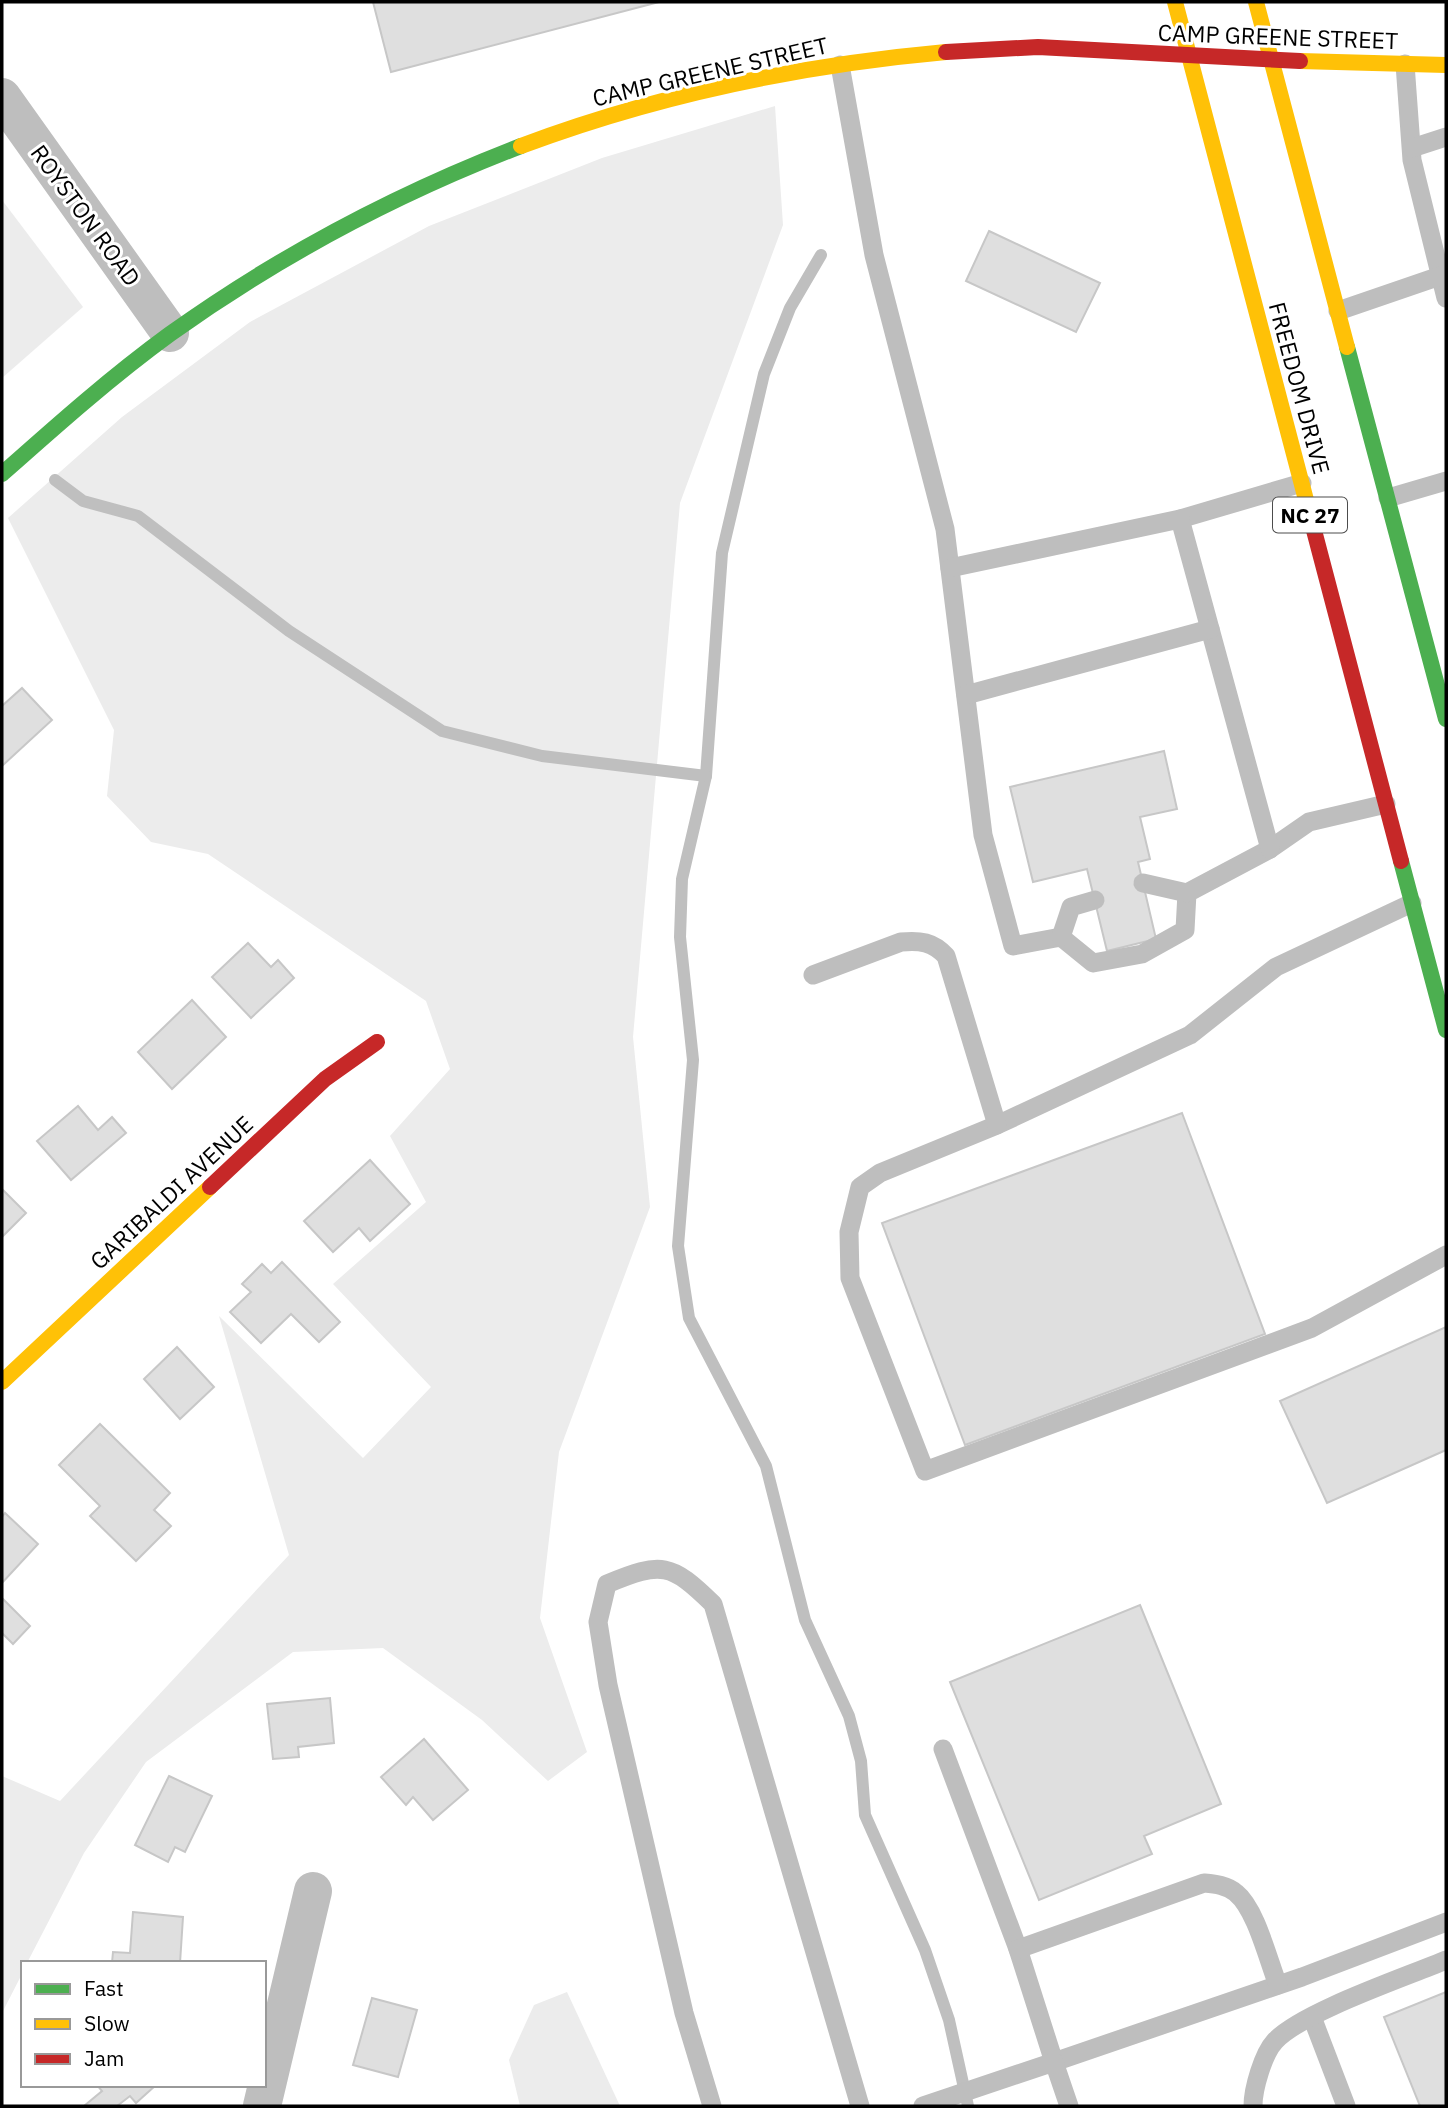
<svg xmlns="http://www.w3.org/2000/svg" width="1448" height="2108" font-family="'IBM Plex Sans',sans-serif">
  <rect width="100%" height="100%" fill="#fff"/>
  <g fill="#ececec">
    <polygon points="775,106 783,225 680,503 633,1037 650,1207 559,1452 540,1618 587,1752 548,1781 482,1720 383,1648 293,1652 146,1762 84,1853 27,1963 23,1963 23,1972 2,2013 2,1776 60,1801 289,1555 219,1316 363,1458 431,1387 333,1284 426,1202 390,1136 450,1069 426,1001 208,854 151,842 107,796 114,730 8,518 122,417 250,322 429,226 602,158"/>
    <polygon points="2,200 83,307 2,378"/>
    <polygon points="567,1992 620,2106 520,2106 509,2060 534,2005"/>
  </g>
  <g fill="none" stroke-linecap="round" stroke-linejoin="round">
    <g stroke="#bfbfbf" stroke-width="12">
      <polyline points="821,255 790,308 764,374 722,553 706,776 682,879 680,937 693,1060 678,1246 689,1318 766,1466 805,1620 849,1716 861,1761 865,1815 925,1950 949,2020 968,2106"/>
      <polyline points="55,480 83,501 138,516 289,631 442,731 542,756 706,776"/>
    </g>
  </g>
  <g fill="#dfdfdf" stroke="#c7c7c7" stroke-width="2">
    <polygon points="373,2 659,2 391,72"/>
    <polygon points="989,231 1100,283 1076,332 966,281"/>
    <polygon points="22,688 52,720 2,766 2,706"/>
    <polygon points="1164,751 1177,809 1140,817 1150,859 1138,862 1156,939 1107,951 1087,869 1033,882 1010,787"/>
    <polygon points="248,943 271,967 278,960 294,978 251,1018 212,977"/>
    <polygon points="192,1000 226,1037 172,1089 138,1052"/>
    <polygon points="78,1106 98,1130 112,1117 126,1133 71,1180 37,1141"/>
    <polygon points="1182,1113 1265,1334 965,1445 882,1223"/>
    <polygon points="370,1160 410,1204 370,1241 359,1228 333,1252 304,1221"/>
    <polygon points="2,1189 26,1213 2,1237"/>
    <polygon points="282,1262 340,1322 319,1342 291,1314 261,1343 230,1312 251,1292 242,1284 262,1264 271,1273"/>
    <polygon points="1446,1327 1446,1450 1327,1503 1280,1401"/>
    <polygon points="177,1347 214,1387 180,1419 144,1379"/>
    <polygon points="100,1424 170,1493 154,1510 171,1526 136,1561 90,1516 100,1506 59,1465"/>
    <polygon points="5,1513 38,1544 2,1583 2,1517"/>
    <polygon points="2,1598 30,1626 13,1644 2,1633"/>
    <polygon points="1140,1605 1221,1804 1144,1836 1152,1854 1039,1900 950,1682"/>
    <polygon points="330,1698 334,1743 298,1747 299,1757 273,1759 267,1704"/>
    <polygon points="424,1739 468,1790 433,1820 413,1797 406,1805 381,1777"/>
    <polygon points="169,1776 212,1796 185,1852 175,1847 168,1862 135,1845"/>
    <polygon points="133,1912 183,1917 180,1963 112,1963 113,1952 130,1953"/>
    <polygon points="1446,1992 1446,2106 1420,2106 1384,2017"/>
    <polygon points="372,1998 417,2010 398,2077 353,2065"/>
    <polygon points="97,2085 156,2085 136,2103 130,2096 117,2106 84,2106 102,2091"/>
  </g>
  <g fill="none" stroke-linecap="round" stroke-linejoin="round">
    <g stroke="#bebebe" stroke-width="19">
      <polyline points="1405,64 1412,160 1446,298"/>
      <polyline points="840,65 874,255 945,529 983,835 1013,946 1061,937 1093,963 1142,954 1185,930 1187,893 1270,849 1309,822 1386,804"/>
      <polyline points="1412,148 1446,137"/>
      <polyline points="1338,311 1440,276"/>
      <polyline points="1388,498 1446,481"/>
      <polyline points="1180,519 1302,483"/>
      <polyline points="950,568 1180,519 1270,849"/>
      <polyline points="966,695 1210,629"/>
      <polyline points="1143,883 1187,893"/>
      <polyline points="1412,903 1276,967 1190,1035 997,1125 880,1173 860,1187 849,1232 850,1278 925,1471 1312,1328 1446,1255"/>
      <polyline points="1061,937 1071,907 1095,900"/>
      <path d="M813 975 901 942C920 940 933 942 946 956L997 1125"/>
      <polyline points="943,1749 1018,1949 1054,2062 1302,1977 1446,1922"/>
      <path d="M1018 1949 1204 1883C1215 1884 1227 1885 1236 1893 1256 1909 1268 1960 1278 1985"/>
      <polyline points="1312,2017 1346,2106"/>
      <path d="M712 2106 684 2013 608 1685 598 1622 607 1584C662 1561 671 1563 713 1604L860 2106"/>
      <polyline points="923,2106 1054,2062 1069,2106"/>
      <path d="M1253 2106C1253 2089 1263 2054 1275 2041 1302 2012 1406 1977 1446 1960"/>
    </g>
    <g stroke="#bebebe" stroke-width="38">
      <polyline points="2,97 170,333"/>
      <polyline points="262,2106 313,1891"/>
    </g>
    <g stroke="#4caf50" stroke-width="16">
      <polyline points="1347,347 1446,719"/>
      <path d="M2 474C56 426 111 377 170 334 279 256 396 194 521 146"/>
      <polyline points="1401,861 1446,1030"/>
    </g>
    <g stroke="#ffc107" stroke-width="16">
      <polyline points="1175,2 1311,519"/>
      <polyline points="1256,2 1347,347"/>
      <polyline points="1300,61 1446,65"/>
      <path d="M521 146C657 95 802 65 946 52"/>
      <polyline points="2,1382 210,1187"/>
    </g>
    <g stroke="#c62828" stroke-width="16">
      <polyline points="946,52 1038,47 1300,61"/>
      <polyline points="1311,519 1401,861"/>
      <polyline points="210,1187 325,1079 377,1042"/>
    </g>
  </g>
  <g text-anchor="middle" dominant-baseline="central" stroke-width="6" stroke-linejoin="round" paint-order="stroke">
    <rect fill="#fff" stroke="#4c4c4c" stroke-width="2" x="1273" y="497.5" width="74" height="35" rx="5"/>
    <g font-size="21" font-weight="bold" fill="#000">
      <text x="1310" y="515">NC 27</text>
    </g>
    <g font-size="23" fill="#000" stroke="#fff">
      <text transform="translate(1278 36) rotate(2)">CAMP GREENE STREET</text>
      <text transform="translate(710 71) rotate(-13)">CAMP GREENE STREET</text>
      <text transform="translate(86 215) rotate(54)">ROYSTON ROAD</text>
      <text transform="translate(1300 388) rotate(75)">FREEDOM DRIVE</text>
      <text transform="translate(171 1192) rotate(-43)">GARIBALDI AVENUE</text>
    </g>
  </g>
  <rect width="1448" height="2108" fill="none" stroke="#000000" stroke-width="7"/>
  <rect x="21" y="1961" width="245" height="126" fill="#ffffff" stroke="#999999" stroke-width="2"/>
  <rect x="35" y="1984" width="35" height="10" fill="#4caf50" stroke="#999999" stroke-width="2"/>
  <text x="84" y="1996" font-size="21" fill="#000000">Fast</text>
  <rect x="35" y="2019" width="35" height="10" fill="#ffc107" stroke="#999999" stroke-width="2"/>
  <text x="84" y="2031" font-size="21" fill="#000000">Slow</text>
  <rect x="35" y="2054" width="35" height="10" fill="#c62828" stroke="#999999" stroke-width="2"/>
  <text x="84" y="2066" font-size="21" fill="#000000">Jam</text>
</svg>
